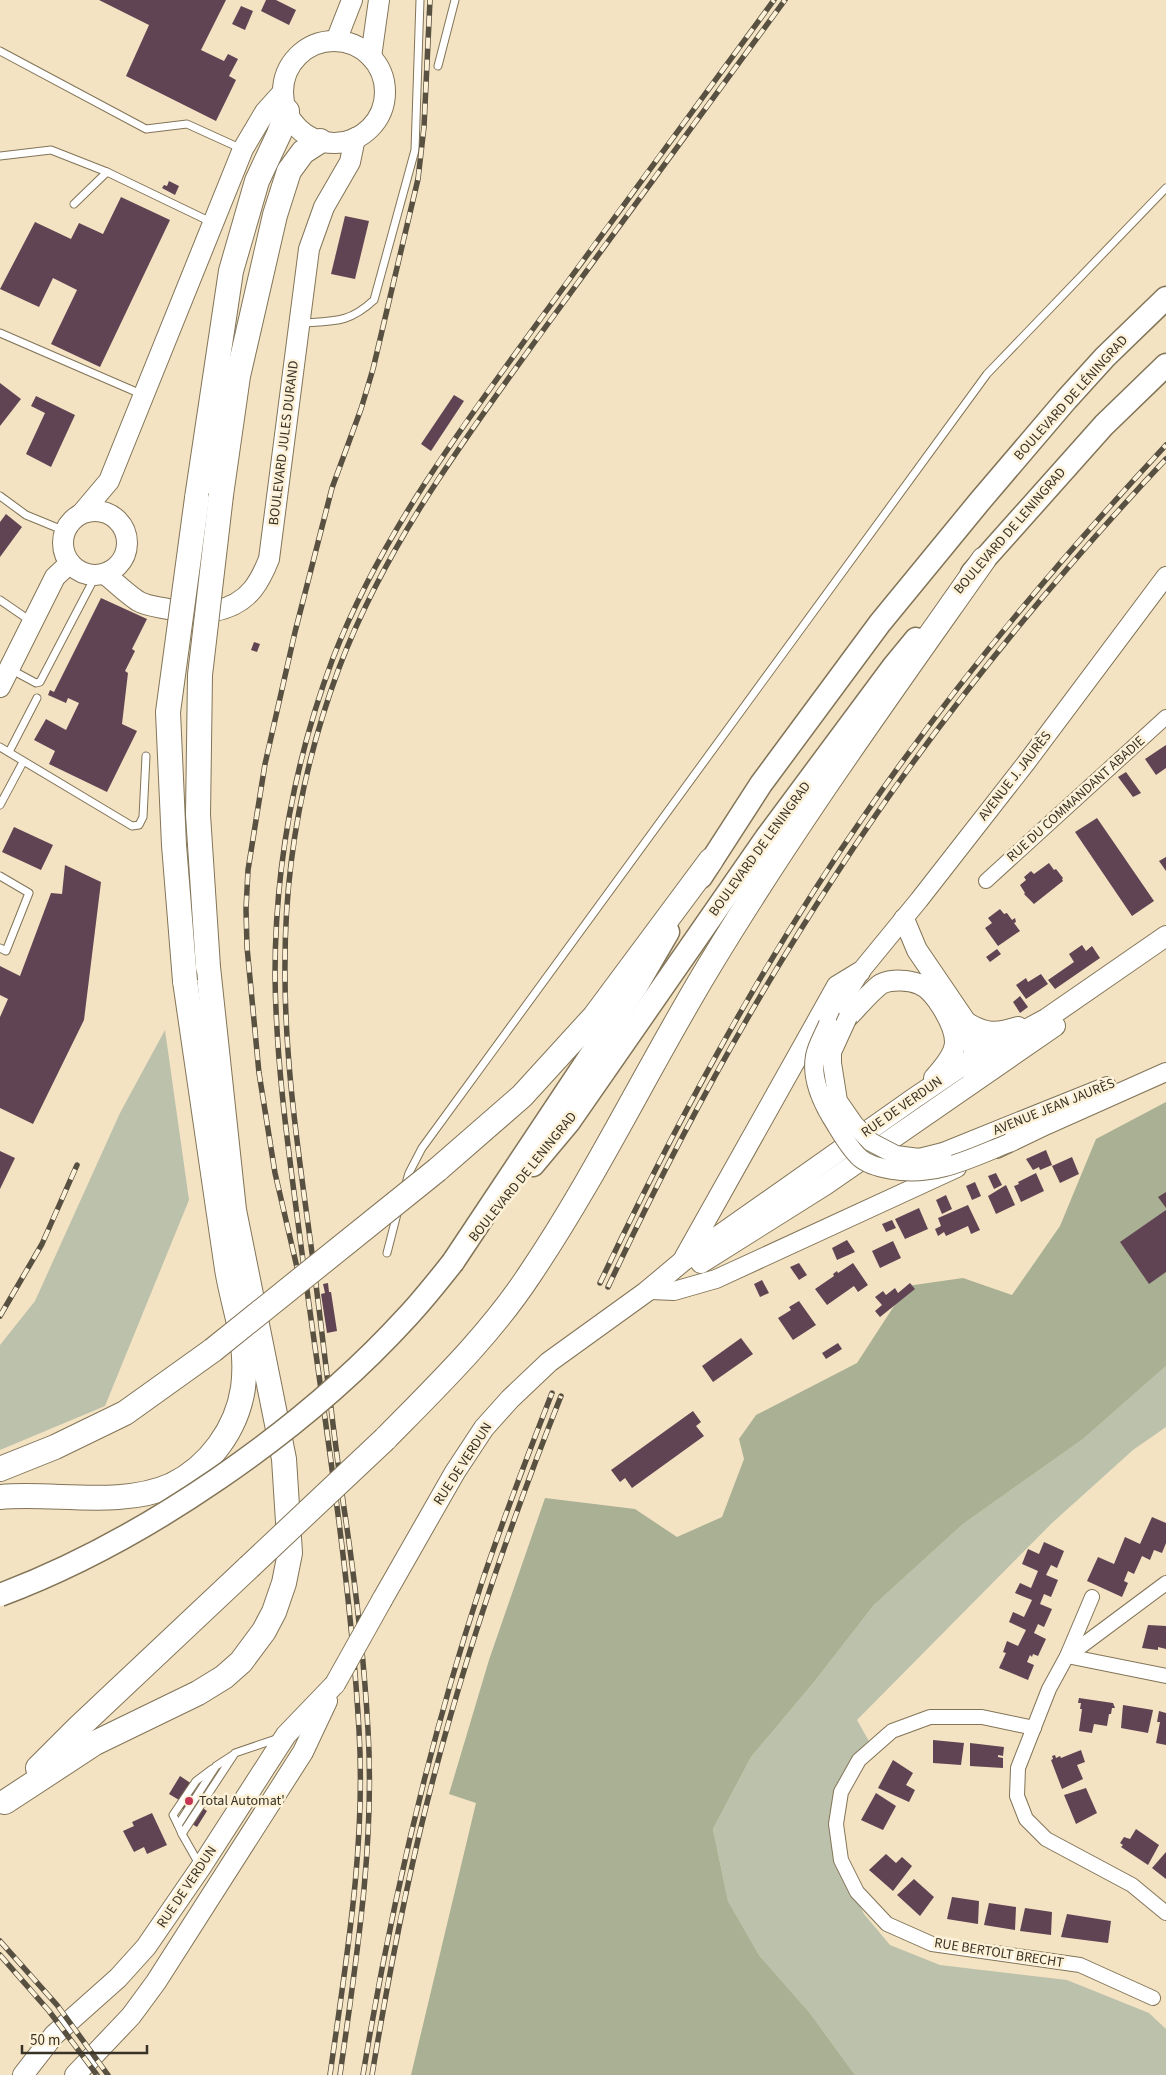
<svg xmlns="http://www.w3.org/2000/svg" width="1166" height="2075" font-family="'Source Sans 3',sans-serif">
  <rect width="100%" height="100%" fill="#f3e3c3"/>
  <g fill="#bcc1ac">
    <polygon points="165,1030 189,1200 105,1406 0,1450 0,1345 35,1301 120,1113"/>
    <polygon points="1166,1366 1166,1427 1133,1450 1052,1523 857,1720 870,1743 841,1790 842,1867 864,1914 890,1945 940,1965 1067,1980 1149,2013 1166,2029 1166,2075 855,2075 809,2012 759,1955 728,1901 713,1829 751,1757 814,1682 874,1605 963,1524 1083,1439"/>
  </g>
  <polygon fill="#a9b093" points="1166,1102 1166,1366 1083,1439 963,1524 874,1605 814,1682 751,1757 713,1829 728,1901 759,1955 809,2012 855,2075 411,2075 476,1803 449,1794 489,1660 545,1498 635,1509 677,1537 722,1517 744,1459 739,1439 756,1415 857,1363 907,1286 963,1278 1012,1295 1060,1226 1096,1139"/>
  <g fill="#614454">
    <polygon points="99,0 226,0 201,50 224,61 228,54 238,59 229,76 236,80 216,121 126,76 149,25"/>
    <polygon points="266,0 276,0 296,10 289,25 261,11"/>
    <polygon points="241,6 253,11 245,30 232,24"/>
    <polygon points="169,181 179,186 175,195 162,188 164,185 167,186"/>
    <polygon points="121,197 170,220 100,367 51,344 77,290 53,278 39,307 0,289 35,222 71,239 79,223 103,234"/>
    <polygon points="345,216 369,221 355,279 331,274"/>
    <polygon points="0,383 21,399 0,426"/>
    <polygon points="454,395 464,401 431,451 421,444"/>
    <polygon points="36,396 75,415 51,467 26,454 45,413 31,406"/>
    <polygon points="6,514 22,527 0,557 0,522"/>
    <polygon points="101,598 147,619 132,649 135,651 125,671 128,673 122,724 137,731 107,792 49,764 55,751 34,740 46,719 66,730 79,703 68,698 66,703 48,695 50,690 54,692"/>
    <polygon points="254,642 260,644 257,652 251,650"/>
    <polygon points="1166,745 1166,768 1156,775 1145,759"/>
    <polygon points="1126,772 1141,793 1133,797 1118,777"/>
    <polygon points="1097,818 1154,901 1132,916 1075,832"/>
    <polygon points="14,827 53,845 41,870 2,852"/>
    <polygon points="1166,857 1166,871 1159,861"/>
    <polygon points="1049,863 1054,870 1056,869 1063,878 1062,879 1063,881 1034,904 1024,894 1025,893 1020,885 1026,880 1024,877 1031,871 1034,874"/>
    <polygon points="65,865 101,882 84,1020 33,1124 0,1108 0,1017 8,999 0,995 0,966 20,976 51,893 62,894"/>
    <polygon points="1000,909 1004,914 1007,913 1012,920 1015,918 1016,922 1014,923 1020,931 998,946 985,928 992,923 988,918"/>
    <polygon points="1082,945 1086,951 1092,946 1100,958 1055,989 1048,980 1074,962 1069,954"/>
    <polygon points="997,949 1001,954 990,962 986,957"/>
    <polygon points="1041,974 1048,984 1026,999 1016,985 1026,978 1028,982"/>
    <polygon points="1020,996 1028,1007 1020,1013 1013,1002"/>
    <polygon points="1046,1150 1052,1165 1040,1170 1039,1167 1033,1170 1026,1159"/>
    <polygon points="0,1151 15,1158 0,1189"/>
    <polygon points="1072,1157 1079,1174 1060,1183 1052,1166"/>
    <polygon points="996,1173 1002,1185 994,1189 988,1176"/>
    <polygon points="1036,1173 1044,1191 1021,1202 1014,1186 1019,1184 1018,1182"/>
    <polygon points="975,1182 981,1196 972,1200 966,1186"/>
    <polygon points="1006,1185 1015,1205 996,1214 988,1196"/>
    <polygon points="1166,1192 1166,1208 1158,1197"/>
    <polygon points="946,1195 952,1209 942,1214 936,1200"/>
    <polygon points="968,1205 980,1230 971,1234 968,1226 946,1236 944,1232 938,1236 935,1229 941,1226 938,1218"/>
    <polygon points="919,1208 928,1229 905,1239 895,1219"/>
    <polygon points="1166,1210 1166,1272 1149,1284 1120,1242"/>
    <polygon points="892,1220 896,1228 886,1232 882,1224"/>
    <polygon points="847,1240 855,1252 837,1260 832,1248"/>
    <polygon points="893,1241 901,1258 880,1268 872,1251"/>
    <polygon points="799,1263 807,1275 799,1280 790,1267"/>
    <polygon points="853,1263 868,1285 858,1292 854,1286 827,1305 815,1289 834,1276 833,1274 837,1271 838,1273"/>
    <polygon points="762,1280 769,1293 760,1297 754,1284"/>
    <polygon points="328,1283 329,1292 331,1292 337,1331 327,1333 321,1294 325,1293 323,1284"/>
    <polygon points="910,1283 915,1289 880,1317 875,1311 882,1305 875,1297 883,1291 886,1295 895,1288 898,1293"/>
    <polygon points="799,1301 816,1325 793,1340 778,1318 791,1310 789,1307"/>
    <polygon points="741,1338 753,1354 713,1382 702,1366"/>
    <polygon points="838,1343 842,1349 826,1359 822,1353"/>
    <polygon points="693,1411 701,1422 696,1426 704,1436 632,1488 625,1478 620,1482 611,1470"/>
    <polygon points="1152,1517 1166,1523 1166,1543 1162,1553 1154,1550 1150,1560 1142,1556 1134,1574 1128,1571 1124,1581 1128,1583 1122,1597 1087,1581 1098,1557 1114,1564 1125,1537 1140,1544"/>
    <polygon points="1044,1542 1064,1551 1057,1568 1051,1565 1046,1575 1058,1580 1051,1597 1044,1594 1040,1604 1052,1609 1044,1627 1038,1624 1034,1633 1046,1639 1038,1656 1033,1654 1032,1657 1030,1655 1027,1662 1034,1665 1028,1680 999,1668 1006,1653 1003,1652 1007,1641 1018,1646 1026,1630 1009,1622 1013,1612 1024,1617 1032,1600 1015,1593 1020,1583 1031,1588 1038,1571 1022,1564 1028,1549 1039,1554"/>
    <polygon points="1148,1625 1166,1626 1166,1649 1158,1647 1158,1650 1142,1648"/>
    <polygon points="1079,1698 1113,1703 1115,1708 1112,1708 1111,1714 1109,1714 1107,1726 1094,1724 1092,1733 1079,1731 1082,1709 1080,1709 1081,1703 1078,1703"/>
    <polygon points="1123,1705 1153,1710 1148,1733 1121,1728"/>
    <polygon points="1159,1711 1166,1713 1166,1745 1156,1743 1160,1722 1157,1722"/>
    <polygon points="933,1740 964,1743 961,1765 933,1763"/>
    <polygon points="970,1743 1004,1747 1003,1756 998,1755 998,1757 1003,1758 1003,1768 970,1766"/>
    <polygon points="1081,1750 1085,1762 1077,1765 1083,1779 1062,1789 1051,1760 1053,1759 1052,1756 1055,1755 1056,1758 1060,1756 1061,1758"/>
    <polygon points="893,1760 913,1773 906,1785 915,1790 909,1802 878,1788"/>
    <polygon points="180,1776 195,1786 192,1790 202,1797 197,1804 207,1811 197,1827 182,1818 186,1811 176,1805 179,1800 169,1794"/>
    <polygon points="1086,1788 1097,1813 1076,1824 1064,1795"/>
    <polygon points="876,1793 896,1806 883,1830 861,1820"/>
    <polygon points="152,1813 167,1845 147,1854 144,1847 134,1852 123,1831 134,1826 132,1822"/>
    <polygon points="1136,1829 1159,1845 1148,1865 1121,1847 1123,1845 1120,1843 1124,1837 1130,1839"/>
    <polygon points="1166,1852 1166,1879 1152,1868"/>
    <polygon points="886,1854 896,1863 902,1857 912,1866 893,1891 869,1870"/>
    <polygon points="914,1879 934,1897 920,1916 897,1895"/>
    <polygon points="952,1897 979,1901 978,1924 947,1919"/>
    <polygon points="989,1903 1016,1907 1015,1930 984,1925"/>
    <polygon points="1025,1908 1052,1912 1051,1935 1020,1931"/>
    <polygon points="1067,1914 1111,1921 1108,1943 1061,1937"/>
  </g>
  <g fill="none" stroke-linecap="round" stroke-linejoin="round">
    <g stroke="#827457" stroke-width="9">
      <g id="service">
        <polyline points="0,51 146,129 187,124 242,149"/>
        <polyline points="438,66 455,0"/>
        <polyline points="0,156 51,150 107,172"/>
        <polyline points="74,204 107,172 213,223"/>
        <path d="M302 323C335 321 349 323 374 300L415 150 420 0"/>
        <polyline points="0,333 141,394"/>
        <polyline points="0,496 26,515 65,531"/>
        <polyline points="0,600 32,622"/>
        <polyline points="10,669 36,683 40,682 96,575"/>
        <polyline points="0,747 132,826 139,825 143,817 146,756"/>
        <polyline points="9,752 37,698"/>
        <polyline points="0,805 23,762"/>
        <polyline points="0,876 29,893 6,951 0,948"/>
        <polyline points="405,1187 409,1173 422,1148 987,374 1166,188"/>
        <polyline points="387,1253 398,1210"/>
        <polyline points="178,1825 173,1815 196,1781 212,1769"/>
        <polyline points="182,1834 178,1825 216,1766 233,1755"/>
        <polyline points="199,1864 182,1834 235,1753 279,1738"/>
      </g>
    </g>
    <g stroke="#827457" stroke-width="16">
      <g id="minor">
        <polyline points="986,881 1166,717"/>
        <polyline points="1092,1597 1067,1656 1049,1689 1018,1768 1017,1796 1026,1819 1046,1839 1132,1885 1166,1913"/>
        <polyline points="1067,1656 1166,1676"/>
        <polyline points="1068,1656 1166,1583"/>
        <polyline points="1034,1728 982,1717 930,1717 892,1731 859,1760 841,1792 836,1824 841,1860 857,1892 887,1924 932,1944 1080,1965 1153,1998"/>
      </g>
    </g>
    <g stroke="#827457" stroke-width="20">
      <g id="tertiary">
        <polyline points="828,1024 860,972 919,900 1026,763 1166,576"/>
        <polyline points="997,1149 1047,1125 1166,1072"/>
        <polyline points="943,1152 1107,1086"/>
        <polyline points="651,1290 674,1291 716,1279 957,1168"/>
      </g>
    </g>
    <g stroke="#827457" stroke-width="22">
      <g id="secondary">
        <polyline points="336,41 352,0"/>
        <circle cx="334" cy="92" r="51"/>
        <polyline points="371,57 379,0"/>
        <circle cx="95" cy="543" r="32"/>
        <polyline points="82,513 109,481 243,149 265,112 283,92"/>
        <path d="M105 574C116 583 126 593 138 601 146 606 159 607 168 609 197 616 233 614 253 589 260 580 265 569 269 559L309 249 324 207 350 162 355 138"/>
        <polyline points="0,687 55,577 70,563"/>
        <polyline points="904,919 917,950 966,1022 974,1041 974,1048 971,1070"/>
        <path d="M848 1017C857 1008 871 991 881 984 892 979 909 980 919 984 935 990 955 1025 955 1042 955 1055 942 1069 934 1078"/>
        <path d="M966 1022C985 1034 996 1034 1018 1027"/>
        <polyline points="685,1257 837,986 860,972"/>
        <polyline points="701,1263 825,1185 1055,1026"/>
        <polyline points="382,1600 455,1472 484,1428 510,1399 549,1362 646,1292 683,1261 913,1099 972,1059 1046,1019 1166,936"/>
        <polyline points="23,2075 54,2035 118,1978 146,1947 201,1867 286,1735 335,1684"/>
        <polyline points="75,2075 131,2016 156,1982 303,1752 327,1701"/>
      </g>
    </g>
    <g stroke="#827457" stroke-width="25">
      <g id="primary">
        <polyline points="972,573 1104,425 1166,365"/>
        <polyline points="701,877 761,784 880,623 980,501 1066,400 1105,357 1166,298"/>
        <polyline points="533,1165 569,1122 766,838 893,667 916,639"/>
        <polyline points="453,1262 636,987 668,932"/>
      </g>
    </g>
    <g stroke="#827457" stroke-width="26">
      <g id="trunk">
        <polyline points="221,495 238,376 275,215 289,171 303,152 320,141"/>
        <polyline points="197,498 231,271 257,181 279,134 287,111"/>
        <polyline points="437,1170 522,1096 595,1016 711,860"/>
        <path d="M385 1439C436 1387 490 1335 530 1274 596 1176 647 1069 708 968 793 827 889 694 984 559"/>
        <polyline points="0,1469 55,1447 125,1413 213,1350"/>
        <path d="M0 1497C54 1492 121 1508 172 1485 209 1467 237 1429 243 1388 249 1342 234 1312 227 1269 213 1173 199 1077 185 981"/>
        <polyline points="38,1768 78,1728 249,1567"/>
        <polyline points="5,1802 95,1743 198,1693 224,1677 241,1662 264,1631 274,1612 284,1583 290,1553 284,1459 234,1210 208,967"/>
      </g>
    </g>
    <use href="#service" stroke="#fff" stroke-width="7"/>
    <use href="#minor" stroke="#fff" stroke-width="14"/>
    <use href="#tertiary" stroke="#fff" stroke-width="18"/>
    <use href="#secondary" stroke="#fff" stroke-width="20"/>
    <use href="#primary" stroke="#fff" stroke-width="22"/>
    <use href="#trunk" stroke="#fff" stroke-width="24"/>
    <g stroke="#585041" stroke-width="5.5">
      <g id="rail">
        <polyline points="299,1276 275,1173 259,1073 247,947 246,909 248,870 265,764 295,632 332,488 361,409 373,369 418,179 424,127 430,0"/>
        <path d="M600 1283C677 1120 763 961 866 813 956 682 1058 561 1166 445"/>
        <path d="M608 1287C675 1144 750 1005 837 873 933 725 1045 588 1166 459"/>
        <polyline points="0,1316 42,1244 77,1165"/>
        <polyline points="0,1941 57,2005 108,2075"/>
        <polyline points="0,1955 49,2011 97,2075"/>
        <path d="M330 2075C346 1961 366 1846 359 1730 350 1571 323 1411 302 1253 290 1161 276 1068 275 975 275 867 295 759 333 658 381 535 460 430 536 325 615 216 695 108 774 0"/>
        <path d="M340 2075C356 1961 375 1845 368 1730 364 1656 355 1581 344 1508 332 1423 323 1338 312 1253 299 1157 284 1060 285 963 285 863 304 762 339 668 387 541 469 433 547 325 626 216 706 108 785 0"/>
        <path d="M363 2075C390 1910 428 1747 480 1588 502 1522 527 1457 552 1393"/>
        <path d="M372 2075C389 1973 408 1872 435 1772 469 1644 512 1519 561 1396"/>
      </g>
    </g>
    <use href="#rail" stroke="#fdf1d7" stroke-width="4" stroke-dasharray="11" stroke-linecap="butt"/>
    <g stroke="#827457" stroke-width="20" stroke-linecap="butt">
      <g id="tertiary-bridge">
        <polyline points="848,1017 832,1052 832,1063 838,1101 854,1124 871,1142 896,1155 919,1158 943,1152"/>
        <path d="M828 1024C824 1034 817 1045 815 1056 811 1077 821 1100 831 1117 840 1131 848 1147 860 1158 868 1165 881 1168 892 1170 936 1177 969 1159 1009 1143"/>
      </g>
    </g>
    <g stroke="#827457" stroke-width="22" stroke-linecap="butt">
      <polyline id="secondary-bridge" points="335,1684 382,1600"/>
    </g>
    <g stroke="#827457" stroke-width="25" stroke-linecap="butt">
      <path id="primary-bridge" d="M0 1595C144 1541 303 1431 407 1317 423 1300 438 1281 453 1262"/>
    </g>
    <g stroke="#827457" stroke-width="26" stroke-linecap="butt">
      <g id="trunk-bridge">
        <polyline points="208,967 198,815 200,675 221,495"/>
        <polyline points="185,981 174,845 168,712 197,498"/>
        <polyline points="213,1350 437,1170"/>
        <polyline points="249,1567 385,1439"/>
      </g>
    </g>
    <use href="#tertiary-bridge" stroke="#fff" stroke-width="18"/>
    <use href="#secondary-bridge" stroke="#fff" stroke-width="20"/>
    <use href="#primary-bridge" stroke="#fff" stroke-width="22"/>
    <use href="#trunk-bridge" stroke="#fff" stroke-width="24"/>
  </g>
  <circle fill="#c63554" stroke="#fdf1d7" stroke-width="2" cx="189" cy="1801" r="5"/>
  <g text-anchor="middle" dominant-baseline="central" stroke-width="5" stroke-linejoin="round" paint-order="stroke">
    <g font-size="14" fill="#383226" stroke="#fdf1d7">
      <text transform="translate(1071 398) rotate(-48)">BOULEVARD DE LÉNINGRAD</text>
      <text transform="translate(284 443) rotate(-83)">BOULEVARD JULES DURAND</text>
      <text transform="translate(1010 531) rotate(-49)">BOULEVARD DE LENINGRAD</text>
      <text transform="translate(1015 776) rotate(-52)">AVENUE J. JAURÈS</text>
      <text transform="translate(1076 799) rotate(-42)">RUE DU COMMANDANT ABADIE</text>
      <text transform="translate(760 849) rotate(-54)">BOULEVARD DE LENINGRAD</text>
      <text transform="translate(902 1107) rotate(-35)">RUE DE VERDUN</text>
      <text transform="translate(1054 1107) rotate(-22)">AVENUE JEAN JAURÈS</text>
      <text transform="translate(523 1177) rotate(-51)">BOULEVARD DE LENINGRAD</text>
      <text transform="translate(463 1464) rotate(-57)">RUE DE VERDUN</text>
      <text transform="translate(187 1887) rotate(-56)">RUE DE VERDUN</text>
      <text transform="translate(999 1953) rotate(9)">RUE BERTOLT BRECHT</text>
    </g>
    <g font-size="14" fill="#383226" stroke="#fdf1d7" text-anchor="start">
      <text x="199" y="1801">Total Automat'</text>
    </g>
  </g>
  <path d="M22 2045v8h125v-8" fill="none" stroke="#383226" stroke-width="2.5"/>
  <text x="30" y="2045" font-size="15" fill="#383226" stroke="#fdf1d7" stroke-width="4" paint-order="stroke">50 m</text>
</svg>
